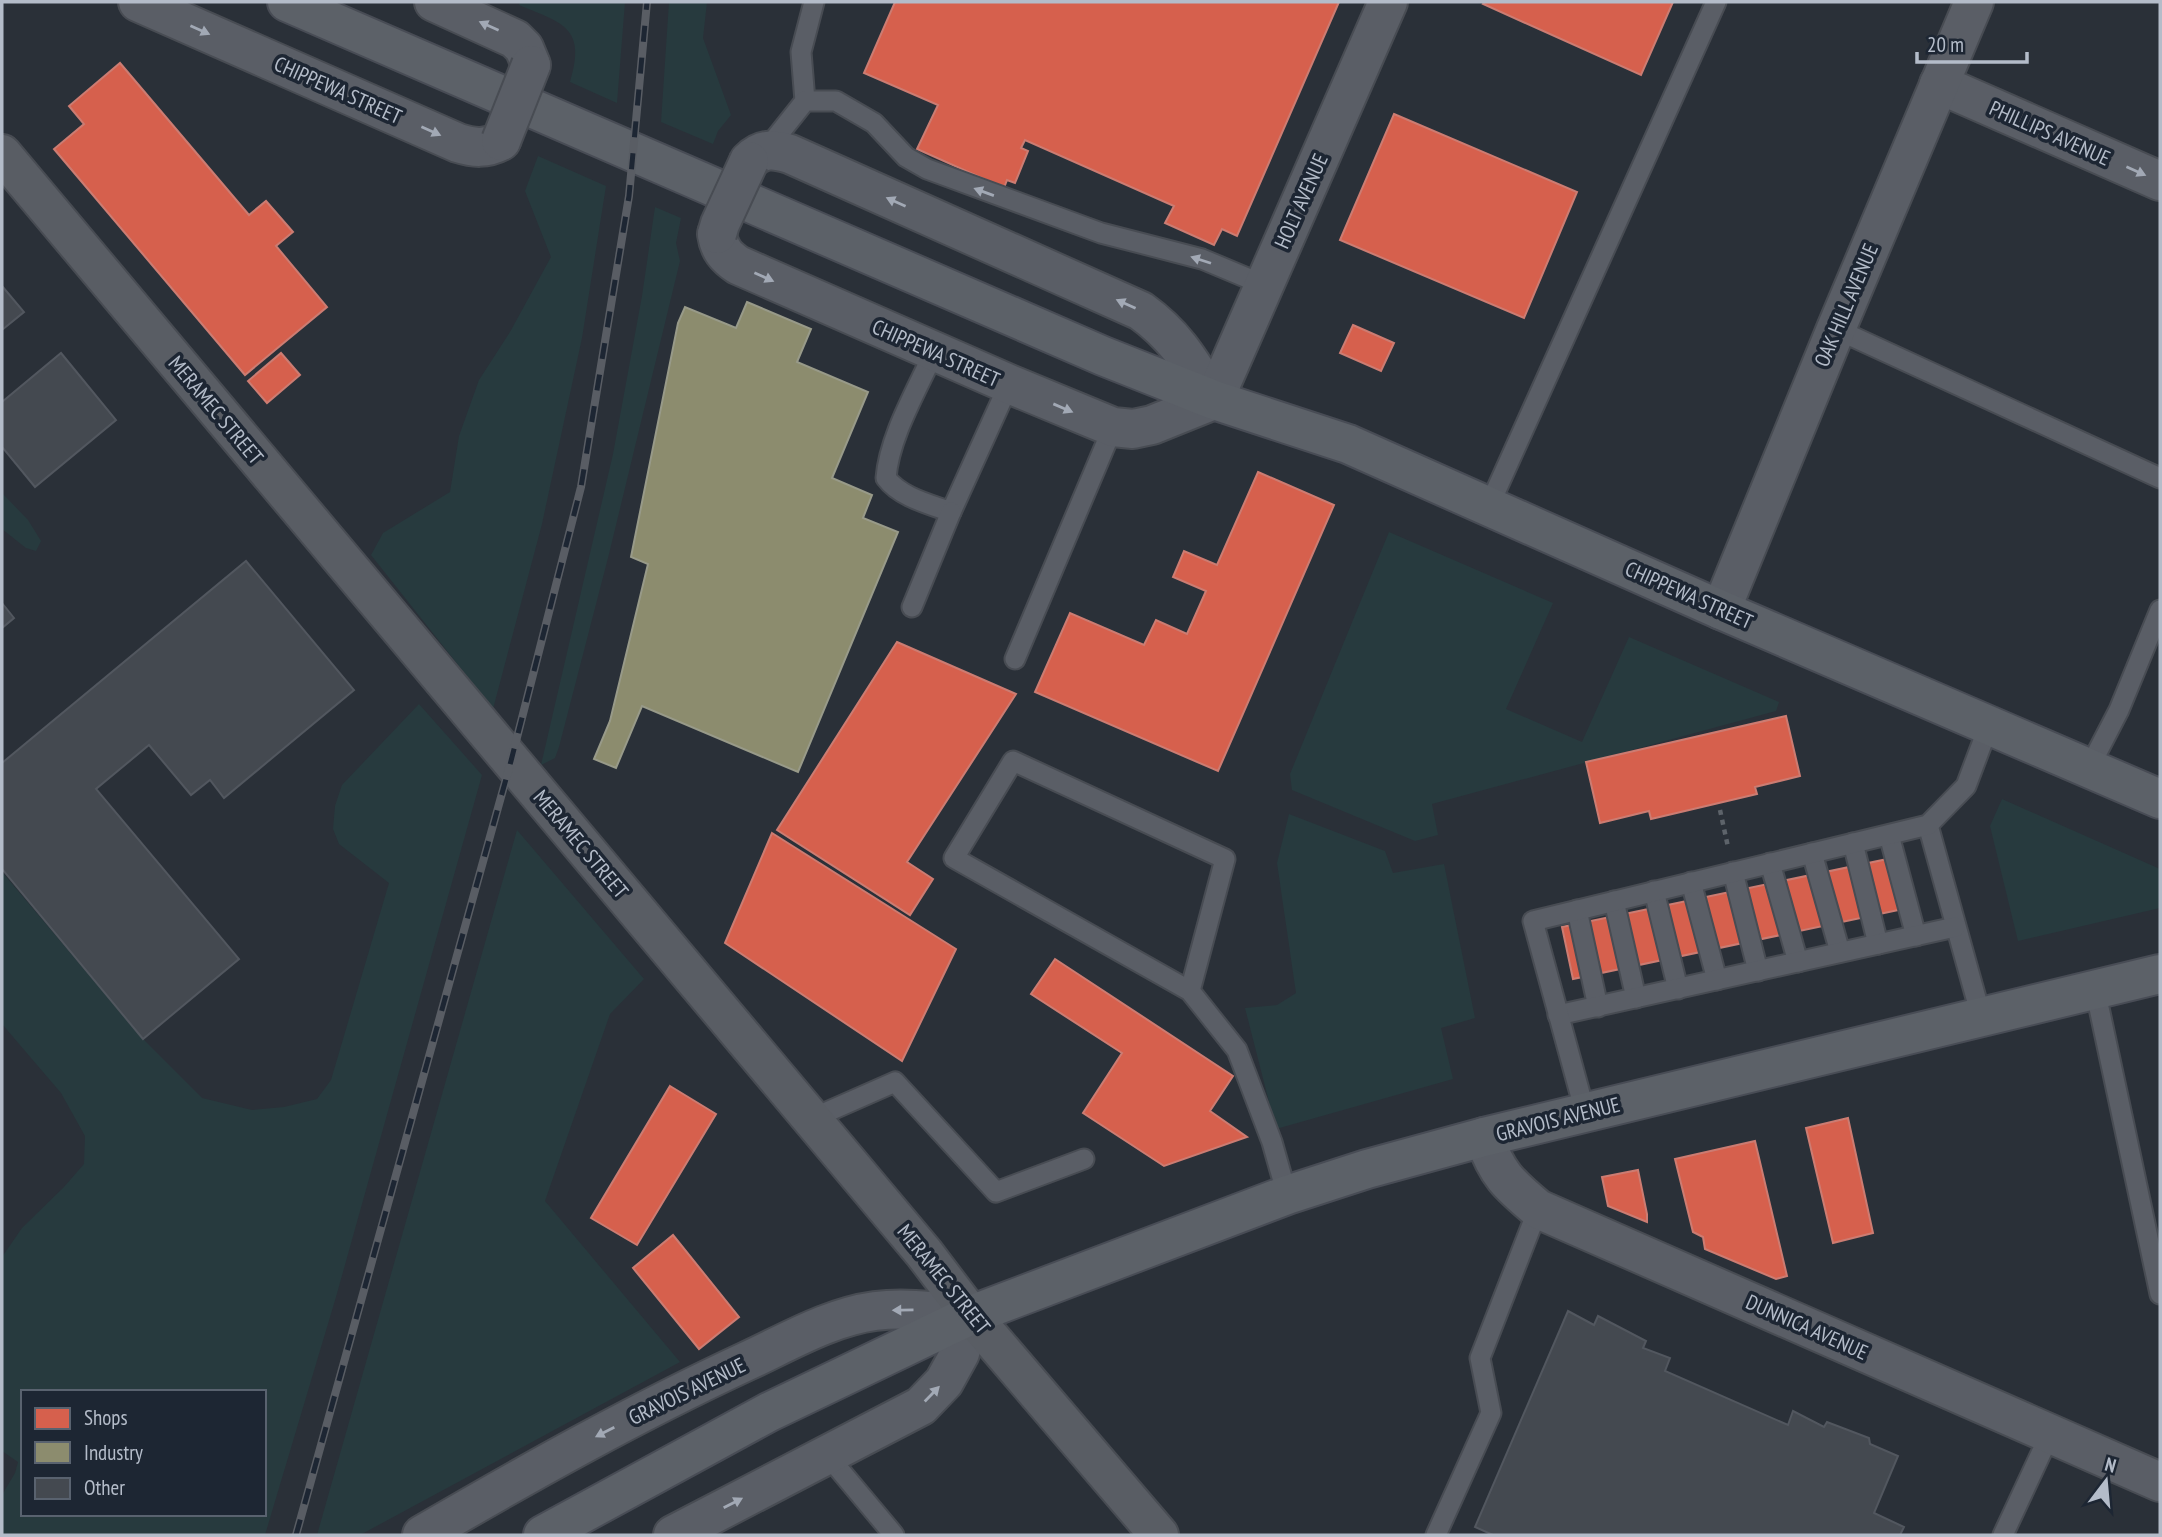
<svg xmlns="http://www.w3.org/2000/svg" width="2162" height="1537" font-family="'PT Sans Narrow',sans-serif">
  <rect width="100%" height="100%" fill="#2a3038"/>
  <g fill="#273a3e" fill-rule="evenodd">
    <path d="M520 2H625L617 103 570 82C587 27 562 23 519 5Z"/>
    <polygon points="669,2 707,2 703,38 731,115 718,131 713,144 661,122"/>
    <polygon points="538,156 606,186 582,338 542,524 493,709 371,555 383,533 450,492 459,436 479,380 510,332 551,257 525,191"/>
    <polygon points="655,207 681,218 676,243 680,261 609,554 559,747 555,758 541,765 613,454 642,296"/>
    <polygon points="2,493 28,520 41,541 36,551 26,548 2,529"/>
    <polygon points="1389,532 1553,603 1506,709 1582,742 1629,637 1779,702 1776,711 1432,804 1438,835 1415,841 1292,790 1290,774"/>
    <path d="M419 704 482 775 336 1297 265 1535H2V1495L15 1473 18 1462 2 1451V1257L22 1228 64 1187 84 1164 85 1136 61 1093 2 1024V872L146 1042 202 1098 252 1110 284 1107 317 1099 331 1080 389 883 339 844 333 829 335 806 342 785ZM23 1392H264V1514H23Z"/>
    <polygon points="2002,799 2160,869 2160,908 2018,941 1990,826"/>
    <polygon points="1289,814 1385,851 1393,873 1444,864 1475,1018 1441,1028 1453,1079 1276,1129 1245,1008 1277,1005 1296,993 1277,863"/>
    <polygon points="517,830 644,979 610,1014 545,1201 680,1362 360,1535 317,1535"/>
  </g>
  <g fill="#d6604d" stroke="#cc7c72" stroke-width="2">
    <polygon points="895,2 1339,2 1237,236 1222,229 1214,245 1165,223 1174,206 1025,140 1021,148 1028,151 1015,183 1007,180 1004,188 917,149 938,105 864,73"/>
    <polygon points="1485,2 1673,2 1641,75 1483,4"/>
    <polygon points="120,63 249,215 266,201 293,232 276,246 327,307 245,375 54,149 84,124 69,106"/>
    <polygon points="1394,114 1577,192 1524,318 1340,240"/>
    <polygon points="1353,325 1394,343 1381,371 1340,353"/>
    <polygon points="281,353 300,375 267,403 248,381"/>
    <polygon points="1258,472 1334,505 1218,771 1035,692 1070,613 1144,645 1156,620 1187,634 1206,591 1173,577 1184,551 1217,565"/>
    <polygon points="897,642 1016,694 907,862 933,879 910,915 777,830"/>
    <polygon points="1786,716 1800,776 1755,787 1757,794 1651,819 1649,811 1600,823 1586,762"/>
    <polygon points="772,833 956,949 902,1061 725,943"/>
    <polygon points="1897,857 1908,908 1573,979 1562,927"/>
    <polygon points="1055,959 1233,1076 1210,1111 1247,1137 1164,1166 1083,1113 1122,1053 1031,994"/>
    <polygon points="670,1086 716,1114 637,1245 591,1218"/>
    <polygon points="1848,1118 1873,1233 1833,1243 1806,1128"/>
    <polygon points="1755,1141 1787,1276 1776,1279 1705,1249 1703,1237 1693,1232 1675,1159"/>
    <polygon points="1638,1170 1647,1214 1647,1222 1608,1206 1602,1177"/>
    <polygon points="673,1235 739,1317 699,1349 633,1268"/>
  </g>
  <polygon fill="#8c8c6e" stroke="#989a89" stroke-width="2" points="747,302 811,329 797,362 868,392 832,478 872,495 863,518 898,532 798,772 642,706 616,768 594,759 610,721 648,564 631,557 678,323 685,307 736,328"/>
  <g fill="#444950" stroke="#52575f" stroke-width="2">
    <polygon points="2,286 24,312 2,330"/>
    <polygon points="61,353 116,420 35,487 2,447 2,402"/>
    <polygon points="246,561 354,690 224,798 210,780 191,795 149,745 96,789 239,959 143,1039 2,869 2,763"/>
    <polygon points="2,603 14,618 2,628"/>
    <polygon points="1568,1311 1594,1325 1598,1316 1646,1341 1643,1348 1670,1358 1665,1371 1788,1425 1793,1411 1824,1427 1827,1422 1869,1438 1870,1444 1898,1456 1874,1513 1904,1527 1900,1535 1493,1535 1475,1527"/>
  </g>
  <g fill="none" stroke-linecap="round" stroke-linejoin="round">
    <g stroke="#484c53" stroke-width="23">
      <g id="lane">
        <polyline points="805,101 801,52 814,2"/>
        <polyline points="766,150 805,101 836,101 874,123 906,157 927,169 1101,233 1202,259 1264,285"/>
        <polyline points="1836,329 2160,478"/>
        <path d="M934 352C917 390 889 437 886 478 900 497 929 504 951 512L1009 384"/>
        <polyline points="1489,506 1716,2"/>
        <polyline points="912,607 951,512"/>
        <polyline points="1015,659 1113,427"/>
        <polyline points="2089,768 2119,710 2160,610"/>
        <polyline points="1928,825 1981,1016"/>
        <polyline points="1889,835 1916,936"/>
        <polyline points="1853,843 1878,944"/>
        <polyline points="1812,853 1840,952"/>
        <polyline points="1770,863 1798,962"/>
        <polyline points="1733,872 1758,971"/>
        <polyline points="1691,882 1717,980"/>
        <polyline points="1654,891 1678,989"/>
        <polyline points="1614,901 1636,998"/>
        <polyline points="1577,910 1598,1007"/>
        <polyline points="2095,989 2160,1294"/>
        <polyline points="1190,991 1225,859 1013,761 954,858 1190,991 1237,1050 1272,1142 1287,1195"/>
        <polyline points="1558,1015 1955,927"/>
        <polyline points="1585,1112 1533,921 1928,825 1966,786 1989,725"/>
        <polyline points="811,1119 895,1082 996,1192 1084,1159"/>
        <polyline points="828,1456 894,1535"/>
        <polyline points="1436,1535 1491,1413 1480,1358 1538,1209"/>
        <polyline points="2003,1535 2050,1434"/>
      </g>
    </g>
    <g stroke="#484c53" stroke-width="42">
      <g id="street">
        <path d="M138 2 458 143C474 148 486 149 501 141"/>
        <polyline points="434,2 515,39 524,48 531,65"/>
        <polyline points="1939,84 2160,181"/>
        <path d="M749 161C762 148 773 149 790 154L1141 311C1177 337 1191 363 1214 400"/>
        <path d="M717 234C719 249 726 257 738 265L1009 384 1113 427 1133 429 1152 425 1214 400"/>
        <polyline points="1214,400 1388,2"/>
        <polyline points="1721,610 1836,329 1974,2"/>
        <path d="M1484 1137C1497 1174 1508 1184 1538 1209L2160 1482"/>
        <path d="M422 1535C528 1473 635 1413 747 1361 788 1342 830 1317 875 1311 907 1307 940 1312 971 1315L960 1353 944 1382 921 1406 673 1535"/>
      </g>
    </g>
    <g stroke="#484c53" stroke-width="42">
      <polyline id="secondary" points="2,154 924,1253 971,1315 1159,1535"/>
    </g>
    <g stroke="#484c55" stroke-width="42">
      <g id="primary">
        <polyline points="287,2 1103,356 1214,400 1348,444 1721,610 2160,799"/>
        <polyline points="543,1535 769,1412 971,1315 1287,1195 1367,1169 1484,1137 2160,974"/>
      </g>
    </g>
    <polyline stroke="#5d636a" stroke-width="4.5" stroke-dasharray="5 5" stroke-linecap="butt" points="1720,810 1728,847"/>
    <use href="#lane" stroke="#5a5e66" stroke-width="19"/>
    <use href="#street" stroke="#5a5e66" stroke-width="38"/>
    <use href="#secondary" stroke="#595d64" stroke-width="38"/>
    <use href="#primary" stroke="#5c6168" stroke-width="38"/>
    <g stroke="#595d64" stroke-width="8">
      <polyline id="rail" points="296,1535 511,761 581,487 629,196 647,2"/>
    </g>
    <use href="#rail" stroke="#1d2633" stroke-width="5" stroke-dasharray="16" stroke-linecap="butt"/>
    <g stroke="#484c53" stroke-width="42" stroke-linecap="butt">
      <g id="street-bridge">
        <polyline points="501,141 531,65"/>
        <polyline points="717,234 720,224 749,161"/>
      </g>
    </g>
    <use href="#street-bridge" stroke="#5a5e66" stroke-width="38"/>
  </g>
  <defs><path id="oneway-solid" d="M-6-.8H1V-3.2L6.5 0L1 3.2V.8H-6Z" transform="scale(1.75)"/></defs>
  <g fill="#a2a9b5">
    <use href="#oneway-solid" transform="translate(489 26) rotate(-156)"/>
    <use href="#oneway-solid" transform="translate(200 30) rotate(24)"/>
    <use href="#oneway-solid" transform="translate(431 131) rotate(24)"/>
    <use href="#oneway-solid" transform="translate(2136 171) rotate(24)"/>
    <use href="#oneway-solid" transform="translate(984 192) rotate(-160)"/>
    <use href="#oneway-solid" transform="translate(896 202) rotate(-156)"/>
    <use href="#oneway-solid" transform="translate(1201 260) rotate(-162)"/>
    <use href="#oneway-solid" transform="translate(764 277) rotate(24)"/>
    <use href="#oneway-solid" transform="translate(1126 304) rotate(-156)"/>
    <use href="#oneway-solid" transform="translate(1063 408) rotate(23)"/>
    <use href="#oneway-solid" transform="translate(903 1310) rotate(179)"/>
    <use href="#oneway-solid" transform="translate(932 1394) rotate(-46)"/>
    <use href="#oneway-solid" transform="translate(605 1432) rotate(153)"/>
    <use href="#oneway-solid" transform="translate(733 1503) rotate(-27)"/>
  </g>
  <g text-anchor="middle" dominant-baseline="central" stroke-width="7" stroke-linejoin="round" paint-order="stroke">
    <g font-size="21" fill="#b4bcc9" stroke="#1d2633">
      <text transform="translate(338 90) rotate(24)">CHIPPEWA STREET</text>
      <text transform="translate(2050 133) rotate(24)">PHILLIPS AVENUE</text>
      <text transform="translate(1301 201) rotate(-66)">HOLT AVENUE</text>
      <text transform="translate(1846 305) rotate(-67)">OAK HILL AVENUE</text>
      <text transform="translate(936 353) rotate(24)">CHIPPEWA STREET</text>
      <text transform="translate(216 410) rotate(50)">MERAMEC STREET</text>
      <text transform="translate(1689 595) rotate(24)">CHIPPEWA STREET</text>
      <text transform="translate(581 844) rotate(50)">MERAMEC STREET</text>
      <text transform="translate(1558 1119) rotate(-14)">GRAVOIS AVENUE</text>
      <text transform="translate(944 1279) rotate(51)">MERAMEC STREET</text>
      <text transform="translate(1807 1327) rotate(24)">DUNNICA AVENUE</text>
      <text transform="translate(687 1391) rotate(-26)">GRAVOIS AVENUE</text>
    </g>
  </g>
  <rect width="2162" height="1537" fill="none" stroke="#b4bcc9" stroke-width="7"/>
  <rect x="21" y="1390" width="245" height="126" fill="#1d2633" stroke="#59626f" stroke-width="2"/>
  <rect x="35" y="1408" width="35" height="21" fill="#d6604d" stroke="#59626f" stroke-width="2"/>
  <text x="84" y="1425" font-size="21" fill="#b4bcc9">Shops</text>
  <rect x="35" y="1442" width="35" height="21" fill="#8c8c6e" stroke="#59626f" stroke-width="2"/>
  <text x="84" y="1460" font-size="21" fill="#b4bcc9">Industry</text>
  <rect x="35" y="1478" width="35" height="21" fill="#444950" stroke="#59626f" stroke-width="2"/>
  <text x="84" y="1495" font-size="21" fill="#b4bcc9">Other</text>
  <g transform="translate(2106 1481) rotate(16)" stroke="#1d2633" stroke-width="5" paint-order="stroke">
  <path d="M0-5L12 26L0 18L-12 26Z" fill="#b4bcc9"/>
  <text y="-10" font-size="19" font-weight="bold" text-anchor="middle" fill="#b4bcc9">N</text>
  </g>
  <path d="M1917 52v10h110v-10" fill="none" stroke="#b4bcc9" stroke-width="3.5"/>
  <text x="1927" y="52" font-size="21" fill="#b4bcc9" stroke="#1d2633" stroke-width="5" paint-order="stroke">20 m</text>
</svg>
